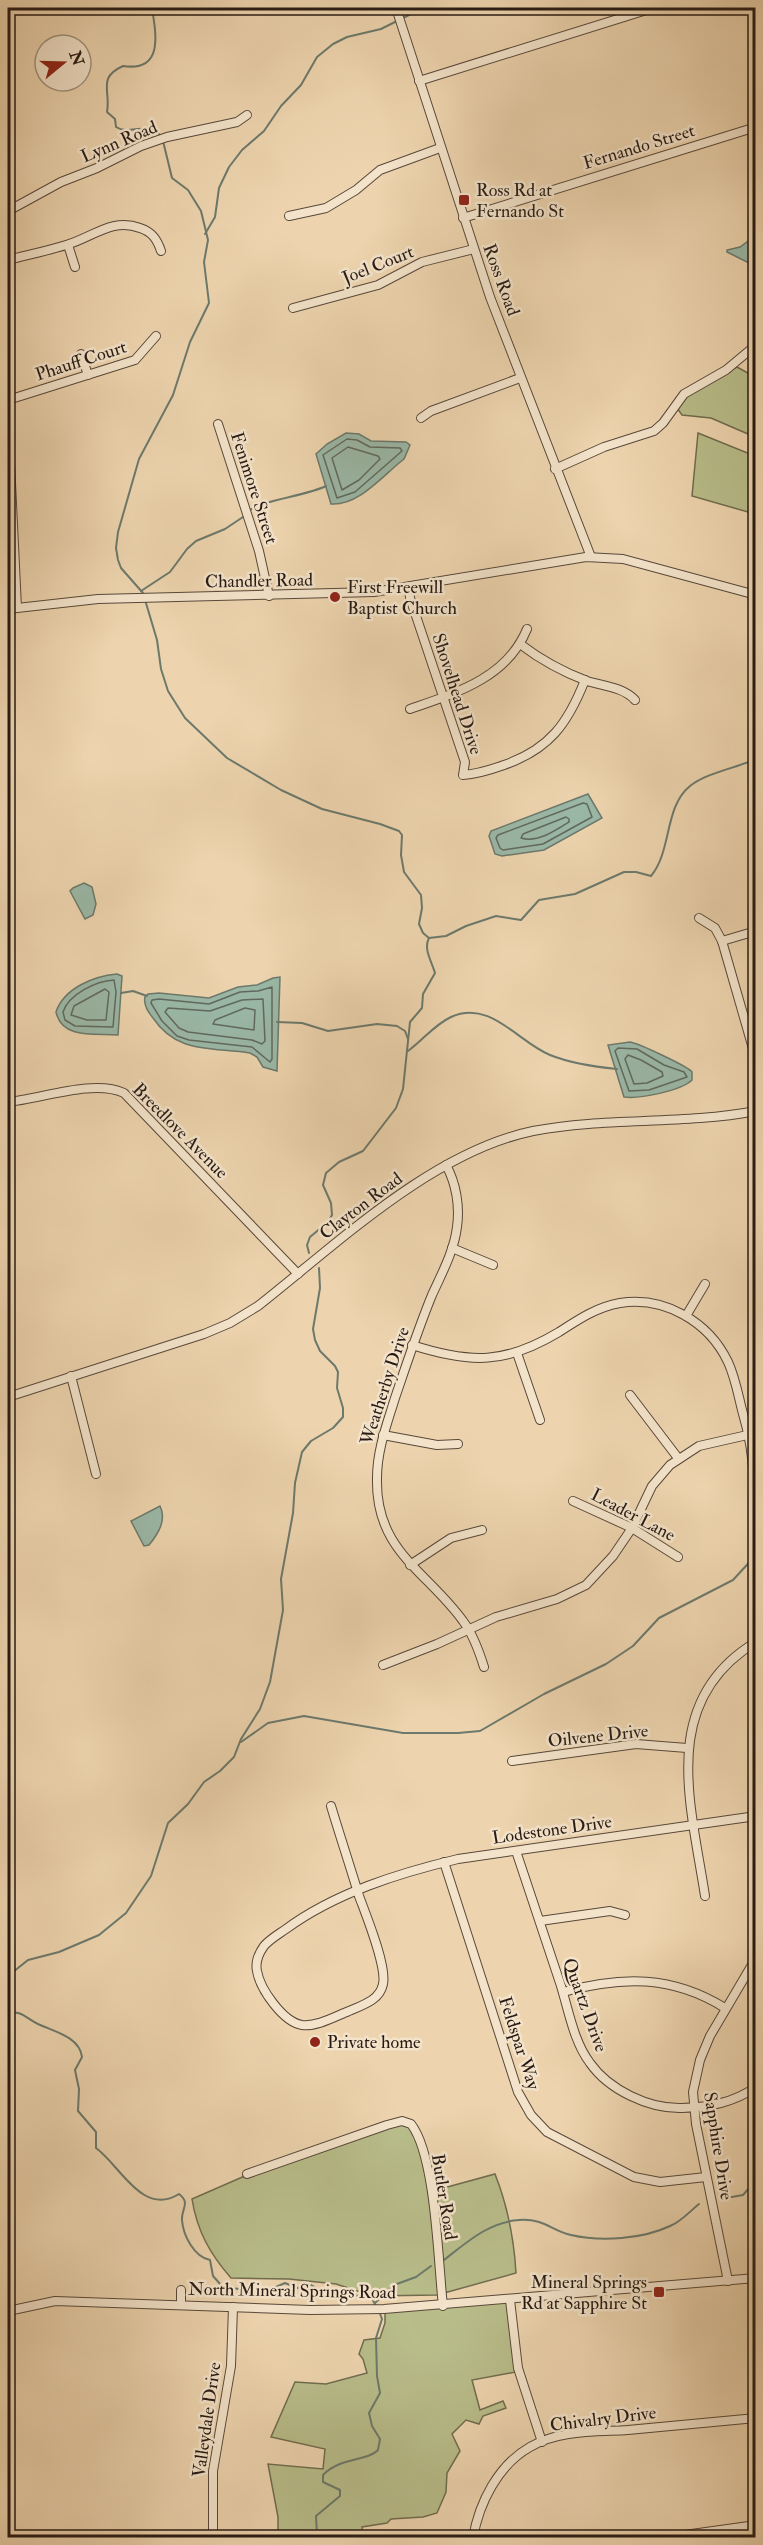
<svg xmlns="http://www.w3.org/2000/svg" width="763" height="2545" font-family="'IM FELL Double Pica',serif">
  <rect width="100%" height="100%" fill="#edd4ae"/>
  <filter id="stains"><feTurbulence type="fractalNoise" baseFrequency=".00333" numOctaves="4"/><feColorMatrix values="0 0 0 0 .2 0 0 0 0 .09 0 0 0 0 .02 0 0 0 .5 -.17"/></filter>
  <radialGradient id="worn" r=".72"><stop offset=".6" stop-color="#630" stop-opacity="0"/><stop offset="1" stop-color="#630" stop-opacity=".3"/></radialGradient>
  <g fill="#b8bd8a" stroke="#706c4f" stroke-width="1.5">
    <polygon points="737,367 755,377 755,437 711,418 682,415 677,408 676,398"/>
    <polygon points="698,433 755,456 755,514 692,496"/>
    <path d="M406 2122 418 2140 429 2192 495 2174C508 2207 514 2238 516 2273L437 2295 373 2296 336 2284 289 2279 231 2278C210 2254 197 2231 192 2199L247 2175Z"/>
    <polygon points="509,2301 516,2372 472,2380 480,2410 503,2401 506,2408 483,2416 479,2424 466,2420 452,2434 460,2451 447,2473 446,2492 437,2513 423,2517 391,2519 387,2523 362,2527 363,2537 278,2537 278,2517 268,2464 323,2469 325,2449 271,2437 295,2382 326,2384 367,2373 363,2359 359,2354 364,2340 380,2338 385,2323 385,2310"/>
  </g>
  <g fill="#9ab8a7" stroke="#6c796c" stroke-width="1.5">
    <polygon points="755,236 755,266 727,252 727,250 740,247"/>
    <path d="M346 433 359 434 371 441 406 442 410 445 404 459C383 475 359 506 331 504L316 454 327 444Z"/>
    <polygon points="588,794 602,818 544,850 502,856 495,854 489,836 491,831"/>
    <polygon points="84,883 92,887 96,904 93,915 85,919 70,891 73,888"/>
    <path d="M117 974 122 976 118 1035C96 1033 62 1040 56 1012 64 988 94 976 117 974Z"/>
    <path d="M280 977 277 1071 263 1067 257 1057 250 1053C211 1047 177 1054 153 1018 148 1012 143 1005 145 997L148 994 159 993 209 998 238 987 257 985 273 978Z"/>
    <path d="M630 1042C638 1043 689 1067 692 1072V1080C681 1091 639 1099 624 1097L608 1045Z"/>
    <path d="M160 1506C167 1520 158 1534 149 1545L144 1546 131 1521Z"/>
  </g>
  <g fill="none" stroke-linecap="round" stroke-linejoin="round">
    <g stroke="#60695e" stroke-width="1.5">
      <polygon points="347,439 357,440 370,447 400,448 402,451 355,492 337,498 323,455"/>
      <polygon points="348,447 378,456 380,459 359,480 342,490 332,458"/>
      <polygon points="583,803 587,804 592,817 543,844 503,850 500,848 496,838 498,835"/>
      <path d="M566 817 569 819V822C555 831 537 843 521 838L523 834Z"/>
      <path d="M114 980 116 992 113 1027 75 1026 65 1020 63 1012C69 994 96 981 114 980Z"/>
      <polygon points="272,987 272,1059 270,1062 252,1047 189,1040 177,1036 162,1021 151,1003 152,1000 159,999 209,1004 240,992 258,991"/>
      <polygon points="105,989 109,992 106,1020 87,1020 71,1015 74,1006"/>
      <polygon points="263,999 265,1041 262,1044 252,1040 188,1032 179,1028 165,1012 168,1008 210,1011 242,1000"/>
      <polygon points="245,1008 255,1010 254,1030 213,1024 215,1020"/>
      <polygon points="618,1048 637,1049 664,1065 684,1072 687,1077 649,1090 629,1091 615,1051"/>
      <polygon points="628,1055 641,1060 662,1072 663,1076 647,1083 634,1084 625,1059"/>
    </g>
    <g stroke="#6c796c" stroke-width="2">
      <path d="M152 8C156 34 164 72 123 66 97 78 111 90 107 112L115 119 116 127C130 136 147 120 161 136"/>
      <polyline points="163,141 172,178 188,190 201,211 208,240 204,262 209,303 190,342 173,395 139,459 118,532 116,548 118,560 121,568 143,593 157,640 161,669 168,691 185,718 227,758 281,790 322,809 380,824 399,831 402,835 401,855 404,872 421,895 422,908 419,924 423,933 429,938"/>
      <polyline points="205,234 215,217 219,188 229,167 242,150 264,131 281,106 301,85 317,57 333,44 347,37 381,29 423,8"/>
      <path d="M249 511C262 500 306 496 326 486"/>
      <polyline points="141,591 170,572 187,549 196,541 225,529 246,515"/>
      <path d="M429 938 446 936 466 926 496 916 521 920 539 900 575 894 624 872H636L651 876C672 851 664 807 690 786 706 773 736 768 756 759"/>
      <polyline points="121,993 133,991 147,996"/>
      <polyline points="277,1022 302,1023 328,1031 377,1024 397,1026 405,1031 408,1039"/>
      <path d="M408 1051C423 1040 434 1025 451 1017 490 999 518 1042 550 1055 570 1063 596 1067 617 1069"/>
      <path d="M309 1253 307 1245 310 1237 328 1222 332 1215 331 1203 323 1185 326 1173 339 1162 363 1151 396 1108 403 1089 410 1022 422 1008 423 994 435 973C432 962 423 949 429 938"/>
      <polyline points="241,1742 268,1723 304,1716 403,1733 458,1733 480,1731 544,1694 606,1664 633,1646 659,1618 733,1580 756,1555"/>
      <polyline points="8,1976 28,1960 59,1952 99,1935 126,1913 151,1876 168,1823 188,1804 204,1782 220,1771 234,1757 241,1739 260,1709 270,1682 283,1610 281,1579 293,1513 295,1483 302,1452 311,1441 333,1428 343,1417 343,1408 337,1388 338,1372 335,1366 320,1351 315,1340 313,1329 320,1288 319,1268"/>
      <path d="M8 2012C22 2011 26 2018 38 2024 53 2031 80 2037 82 2057L75 2070 79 2089 78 2111 96 2132V2148C120 2165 142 2217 179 2194 191 2203 181 2209 182 2220 183 2235 194 2257 210 2260L213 2276 221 2285 229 2288 240 2289 255 2296 285 2283 297 2288 311 2285 320 2290 337 2289 350 2295 371 2297 376 2306"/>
      <polyline points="726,2198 743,2195 756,2180"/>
      <path d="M444 2260C467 2242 489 2222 519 2220 544 2218 552 2231 571 2235 601 2242 643 2239 670 2226 681 2222 690 2211 699 2204"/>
      <polyline points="375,2303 394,2285 416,2277 431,2266"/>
      <path d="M314 2538 317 2534 316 2516 340 2496V2490L323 2482V2475C340 2457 368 2461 378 2450L380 2439 372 2426 369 2413 380 2393 377 2376 376 2338 382 2319 379 2311"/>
    </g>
    <g stroke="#58483a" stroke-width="10">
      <g id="minor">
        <polyline points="396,8 490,297 591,557"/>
        <polyline points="419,81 653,8"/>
        <polyline points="8,211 61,182 97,168 141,146 167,137 237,122 247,115"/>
        <polyline points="289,216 326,208 356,190 380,170 440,148"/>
        <polyline points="463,218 756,127"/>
        <polyline points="68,245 75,267"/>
        <path d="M8 260C27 255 47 251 66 245 92 238 112 217 140 228 152 232 157 239 161 251"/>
        <polyline points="293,308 378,285 422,262 474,249"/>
        <polyline points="81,354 88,375"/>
        <polyline points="8,400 135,360 156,336"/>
        <polyline points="421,418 431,411 520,378"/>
        <polyline points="8,420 17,608"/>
        <polyline points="218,424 259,551 269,596"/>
        <polyline points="555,469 604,447 654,431 663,423 684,394 726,370 756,345"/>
        <path d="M409 587 410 598 465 762 463 775C478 774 490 770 504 765 550 749 568 723 585 680"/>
        <polyline points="8,609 98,599 374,592 586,557 623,559 756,595"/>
        <path d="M520 644C541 660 563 672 587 681 603 686 623 687 635 700"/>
        <path d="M410 709C456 693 507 678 527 629"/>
        <polyline points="699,918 715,928 722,941 756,1059"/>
        <polyline points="722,941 756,931"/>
        <path d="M8 1102C41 1099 93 1079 124 1093L298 1274"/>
        <path d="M446 1165C456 1183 460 1206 457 1227 454 1251 442 1273 432 1295 418 1329 407 1363 395 1398 387 1424 377 1450 377 1478 375 1551 427 1571 463 1621 473 1634 479 1651 484 1667"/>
        <polyline points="452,1248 493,1265"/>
        <polyline points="686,1316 705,1284"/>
        <path d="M412 1345C471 1364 506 1364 559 1332 579 1319 597 1307 620 1303 665 1296 709 1322 728 1362 735 1377 738 1394 742 1410 750 1437 755 1462 753 1490"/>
        <polyline points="517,1353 540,1420"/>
        <polyline points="71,1376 96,1474"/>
        <polyline points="630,1395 678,1458"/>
        <path d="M8 1397 204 1334 230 1323 258 1306C337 1244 432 1152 533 1131 606 1117 682 1125 756 1111"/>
        <polyline points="383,1435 437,1445 458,1444"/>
        <polyline points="573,1501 632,1528 678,1557"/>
        <polyline points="410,1565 451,1538 482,1530"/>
        <polyline points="383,1665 437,1644 496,1617 557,1599 586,1585 613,1556 632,1528 652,1486 670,1465 699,1446 756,1433"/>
        <polyline points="512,1761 636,1744 687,1748"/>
        <path d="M331 1806C340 1836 350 1866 359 1896 366 1915 387 1966 383 1984 380 2000 363 2005 349 2011 336 2016 317 2027 302 2025 283 2022 260 1989 257 1971 255 1962 259 1953 264 1946 270 1939 279 1934 286 1929 335 1893 399 1873 458 1859L756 1816"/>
        <path d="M516 1851C531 1896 546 1941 561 1986 569 2012 574 2042 590 2063 609 2090 649 2109 682 2108 709 2107 733 2103 756 2087"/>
        <polyline points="444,1862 518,2092 531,2115 547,2132 634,2177 660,2182 706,2177"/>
        <path d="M705 1896C691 1804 658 1701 756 1642"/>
        <polyline points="540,1921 610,1911 625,1915"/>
        <path d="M563 1992C622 1976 672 1975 725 2008"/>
        <path d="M247 2174 387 2125 402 2121 411 2124C436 2156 438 2263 443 2306"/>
        <polyline points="728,2281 696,2124 693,2092 700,2060 710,2036 756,1958"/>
        <polyline points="510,2300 518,2368 542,2442"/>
        <polyline points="181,2304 181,2290"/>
        <polyline points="8,2311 55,2301 310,2310 384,2309 756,2278"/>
        <polyline points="213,2538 213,2471 231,2366 233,2307"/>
        <path d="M473 2538C479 2503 498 2465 530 2447 558 2430 596 2432 628 2430 670 2426 713 2422 756 2418"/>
        <polyline points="663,2538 756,2525"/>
      </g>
    </g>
    <use href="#minor" stroke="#f3e3ca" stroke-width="8"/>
  </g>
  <g fill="#8f2418" stroke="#f3e3ca" stroke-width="2">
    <rect x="458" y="194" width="12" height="12" rx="3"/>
    <circle cx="335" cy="597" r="6"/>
    <circle cx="315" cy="2042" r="6"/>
    <rect x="653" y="2286" width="12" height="12" rx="3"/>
  </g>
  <g text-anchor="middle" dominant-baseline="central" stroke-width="5" stroke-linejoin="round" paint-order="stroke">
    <g font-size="18" fill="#271a14" stroke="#f3e3ca">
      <text transform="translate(119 142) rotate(-23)">Lynn Road</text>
      <text transform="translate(639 147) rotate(-17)">Fernando Street</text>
      <text transform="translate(378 265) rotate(-22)">Joel Court</text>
      <text transform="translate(501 280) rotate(70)">Ross Road</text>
      <text transform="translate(81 361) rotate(-18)">Phauff Court</text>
      <text transform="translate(254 488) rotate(72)">Fenimore Street</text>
      <text transform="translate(259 581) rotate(-1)">Chandler Road</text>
      <text transform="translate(457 694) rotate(72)">Shovelhead Drive</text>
      <text transform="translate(180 1131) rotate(45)">Breedlove Avenue</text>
      <text transform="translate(361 1206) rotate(-37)">Clayton Road</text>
      <text transform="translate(385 1386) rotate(-72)">Weatherby Drive</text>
      <text transform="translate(633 1515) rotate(28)">Leader Lane</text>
      <text transform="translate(598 1736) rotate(-6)">Oilvene Drive</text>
      <text transform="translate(552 1830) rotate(-8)">Lodestone Drive</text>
      <text transform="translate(585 2005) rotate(70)">Quartz Drive</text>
      <text transform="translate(519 2043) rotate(72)">Feldspar Way</text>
      <text transform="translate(718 2146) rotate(81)">Sapphire Drive</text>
      <text transform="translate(444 2197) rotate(81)">Butler Road</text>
      <text transform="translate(292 2291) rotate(1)">North Mineral Springs Road</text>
      <text transform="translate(603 2419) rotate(-7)">Chivalry Drive</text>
      <text transform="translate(207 2420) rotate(-82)">Valleydale Drive</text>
    </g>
    <g font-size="18" fill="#271a14" stroke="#f3e3ca" text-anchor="start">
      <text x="476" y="190">Ross Rd at<tspan x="476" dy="21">Fernando St</tspan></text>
      <text x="347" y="587">First Freewill<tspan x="347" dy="21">Baptist Church</tspan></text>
      <text x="327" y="2042">Private home</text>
      <text x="647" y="2282" text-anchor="end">Mineral Springs<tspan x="647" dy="21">Rd at Sapphire St</tspan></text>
    </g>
  </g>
  <rect width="763" height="2545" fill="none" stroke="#edd4ae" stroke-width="30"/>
  <rect x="9" y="9" width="745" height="2527" fill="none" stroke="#271a14" stroke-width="3"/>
  <rect x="15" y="15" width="733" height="2515" fill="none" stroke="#271a14" stroke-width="1.5"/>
  <g transform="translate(63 63) rotate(71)"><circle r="28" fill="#f3e3ca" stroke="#a19381" stroke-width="1.5"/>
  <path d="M0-4.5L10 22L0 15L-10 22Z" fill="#8f2418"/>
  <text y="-9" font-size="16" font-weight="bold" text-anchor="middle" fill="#271a14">N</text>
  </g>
  <rect width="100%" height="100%" filter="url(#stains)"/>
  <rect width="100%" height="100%" fill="url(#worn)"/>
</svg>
